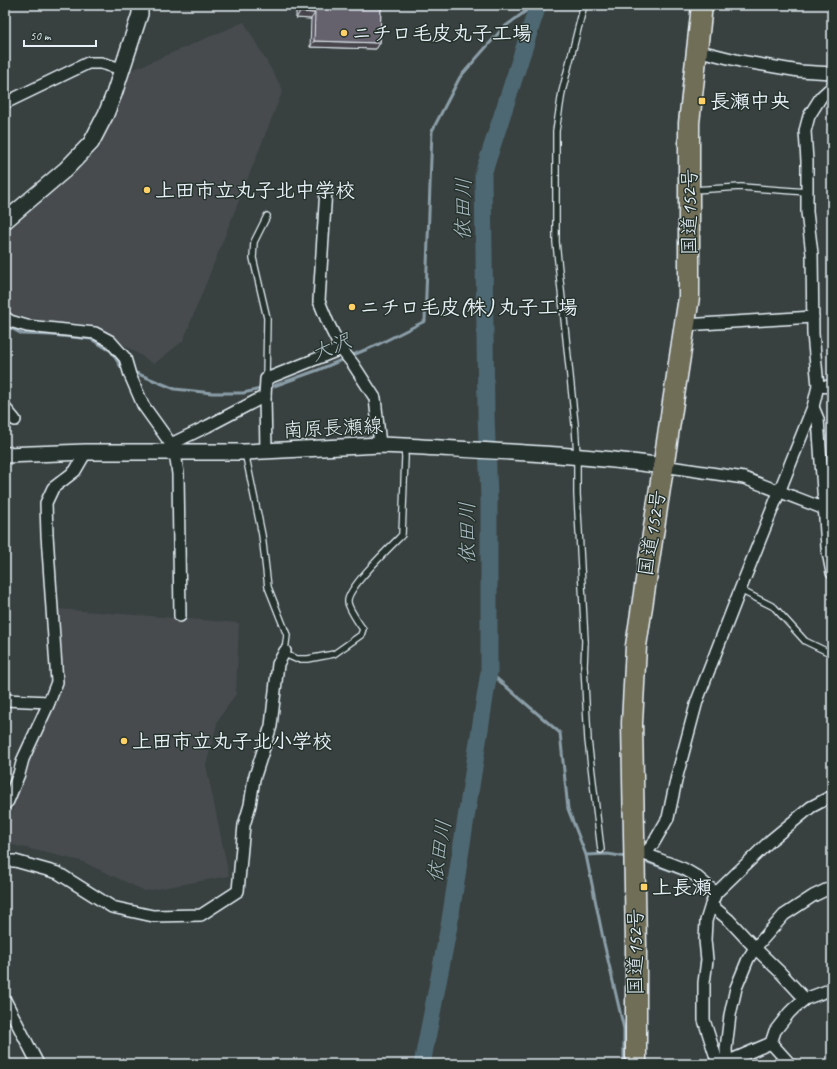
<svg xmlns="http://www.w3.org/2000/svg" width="837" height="1069" font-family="Caveat,'Klee One',sans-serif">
  <rect width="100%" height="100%" fill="#394140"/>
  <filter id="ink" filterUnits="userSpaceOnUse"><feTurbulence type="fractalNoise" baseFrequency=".025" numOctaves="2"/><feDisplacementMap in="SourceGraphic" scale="8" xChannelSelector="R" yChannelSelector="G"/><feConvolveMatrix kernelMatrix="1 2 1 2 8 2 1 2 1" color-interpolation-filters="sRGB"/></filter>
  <g filter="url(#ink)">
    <g fill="#464b4e">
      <polygon points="244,22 283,90 183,341 154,364 93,325 46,321 13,315 5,307 5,229 98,151 132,70"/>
      <polygon points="58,609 239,623 236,694 218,720 206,765 229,876 145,891 81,861 5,843 5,837 26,762 62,682"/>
    </g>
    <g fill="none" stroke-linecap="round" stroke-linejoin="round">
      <g stroke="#8b9ea8" stroke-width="3">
        <polyline points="5,325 22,334 51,335 91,339 111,351 121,367 126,369"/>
        <polyline points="131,371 175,389 212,393 243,393 274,386 318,370 379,344 425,321 432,131 460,77 503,28 534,5"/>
        <polyline points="489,672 560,733 568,809 586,855 604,943 624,1029 624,1064"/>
        <polyline points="586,855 608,854 626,857"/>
        <polyline points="645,861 686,876"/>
        <polyline points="815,1001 832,996"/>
      </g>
      <polyline stroke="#4d6772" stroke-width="17" points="422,1064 449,926 489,672 489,499 486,414 483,174 538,5"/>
      <g stroke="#e8f1f8" stroke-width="8">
        <g id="lane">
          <polyline points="584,5 562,92 556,131 556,242 575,424 577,456 577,494 585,641 584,666 588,740 601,850"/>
          <polyline points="693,190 741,187 807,192"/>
          <polyline points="266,379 267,318 253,258 254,242 267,216"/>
          <path d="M245 452 262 535 268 587 287 635 285 651 287 655 296 659H308L334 654 361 635 363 629C359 624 348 607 348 602 346 589 391 546 402 535L405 457 404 446"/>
          <polyline points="740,590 774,607 805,641 832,654"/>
        </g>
      </g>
      <g stroke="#e8f1f8" stroke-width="14">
        <g id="street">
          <polyline points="696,50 740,61 799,71 832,73"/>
          <polyline points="5,103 88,63 101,63 122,69"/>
          <polyline points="326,189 319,301 328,323 341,349 353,364 375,398 380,445"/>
          <polyline points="5,317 10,321 27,326 95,333 110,341 125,358 130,375 143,405 171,444 175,452 178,474 180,616"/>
          <polyline points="685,325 813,317"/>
          <polyline points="818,386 832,387"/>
          <polyline points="813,407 818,419 827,547 832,573"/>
          <polyline points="5,408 15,420"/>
          <polyline points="171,444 208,426 265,396"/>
          <polyline points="266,451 265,396 266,379 341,349"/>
          <polyline points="663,466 744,478 825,509"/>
          <polyline points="5,700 49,702"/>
          <polyline points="5,804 8,801 19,774 23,759 48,705 57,682 47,535 46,503 53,488 75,471 86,452"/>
          <polyline points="638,854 645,854 684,869 696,876 716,893"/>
          <polyline points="645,854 653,844 668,818 677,776 697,701 740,590 813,407 818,386 813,334 812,254 807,212 807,161 805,131 809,116 821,97 832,87"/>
          <polyline points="5,861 15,861 58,873 112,907 153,916 201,915 238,891 244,825 250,805 254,779 271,726 278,664 285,651"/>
          <polyline points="711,905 706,921 705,940 707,960 704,983 704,1020 718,1064"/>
          <polyline points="805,999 779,971 755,948 729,920 711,905 716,893 771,840 811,807 832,796"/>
          <polyline points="5,1000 38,1064"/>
          <polyline points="771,1043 790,1064"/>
          <polyline points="722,1064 771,1043 775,1031 789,1013 794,1008 805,999 832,989"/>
          <polyline points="727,1064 726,1049 730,1015 736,988 748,959 755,948 784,915 813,896 832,887"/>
        </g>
      </g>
      <g stroke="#e8f1f8" stroke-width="18">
        <g id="secondary">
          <polyline points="5,221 66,169 91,143 106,114 114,94 140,14 140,5"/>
          <path d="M5 455 86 452H245L380 445 404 446C490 451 577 454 663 466"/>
        </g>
      </g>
      <g stroke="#e8f1f8" stroke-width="23">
        <polyline id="highway" points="636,1064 636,944 632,723 636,646 689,297 689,123 702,5"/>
      </g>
      <use href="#lane" stroke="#26332d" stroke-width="5.5"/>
      <use href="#street" stroke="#26332d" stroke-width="11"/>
      <use href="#secondary" stroke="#26332d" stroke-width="15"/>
      <use href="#highway" stroke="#716e59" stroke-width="20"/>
    </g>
    <polygon fill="#58545e" stroke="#e8f1f8" points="296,5 381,5 380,43 376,49 310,47 311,19 296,18"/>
    <g fill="#47454c" stroke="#e8f1f8">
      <polygon points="300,12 315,13 311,19 296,18"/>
      <polygon points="314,41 380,43 376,49 310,47"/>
    </g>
    <polygon fill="#66626d" stroke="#e8f1f8" points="300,5 381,5 380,43 314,41 315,13 300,12"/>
  </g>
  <g fill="#ffd166" stroke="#26332d" stroke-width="1.5">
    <circle cx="344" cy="33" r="4"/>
    <rect x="698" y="97" width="8" height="8" rx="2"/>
    <circle cx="147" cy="190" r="4"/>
    <circle cx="352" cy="307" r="4"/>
    <circle cx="124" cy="741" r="4"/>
    <rect x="640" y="883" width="8" height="8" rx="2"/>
  </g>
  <g text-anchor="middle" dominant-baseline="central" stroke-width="3" stroke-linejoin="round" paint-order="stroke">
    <g font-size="20" font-weight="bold" fill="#e8f1f8" stroke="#26332d" text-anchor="start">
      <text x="352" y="33">ニチロ毛皮丸子工場</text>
      <text x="710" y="101">長瀬中央</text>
      <text x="155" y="190">上田市立丸子北中学校</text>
      <text x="360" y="307">ニチロ毛皮(株) 丸子工場</text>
      <text x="132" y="741">上田市立丸子北小学校</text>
      <text x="652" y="887">上長瀬</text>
    </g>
    <g font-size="20" fill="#e8f1f8" stroke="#26332d">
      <text transform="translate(689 212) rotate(-90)">国道152号</text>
      <text transform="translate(333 428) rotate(-3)">南原長瀬線</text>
      <text transform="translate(652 533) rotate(-81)">国道152号</text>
      <text transform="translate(635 952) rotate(-90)">国道152号</text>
    </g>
    <g font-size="21" font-style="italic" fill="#aabac2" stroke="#26332d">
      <text transform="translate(463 209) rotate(-89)">依田川</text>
      <text transform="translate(331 347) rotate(-22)">大沢</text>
      <text transform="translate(467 533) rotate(-90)">依田川</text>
      <text transform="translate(439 851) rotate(-81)">依田川</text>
    </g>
  </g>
  <rect width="837" height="1069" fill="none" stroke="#26332d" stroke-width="20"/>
  <rect x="10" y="10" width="817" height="1049" fill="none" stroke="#e8f1f8" stroke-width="1.5" filter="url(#ink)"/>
  <path d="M24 40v6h72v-6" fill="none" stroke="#e8f1f8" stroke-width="2"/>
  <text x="30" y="40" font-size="12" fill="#e8f1f8" stroke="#26332d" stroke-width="3" paint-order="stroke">50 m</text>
</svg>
